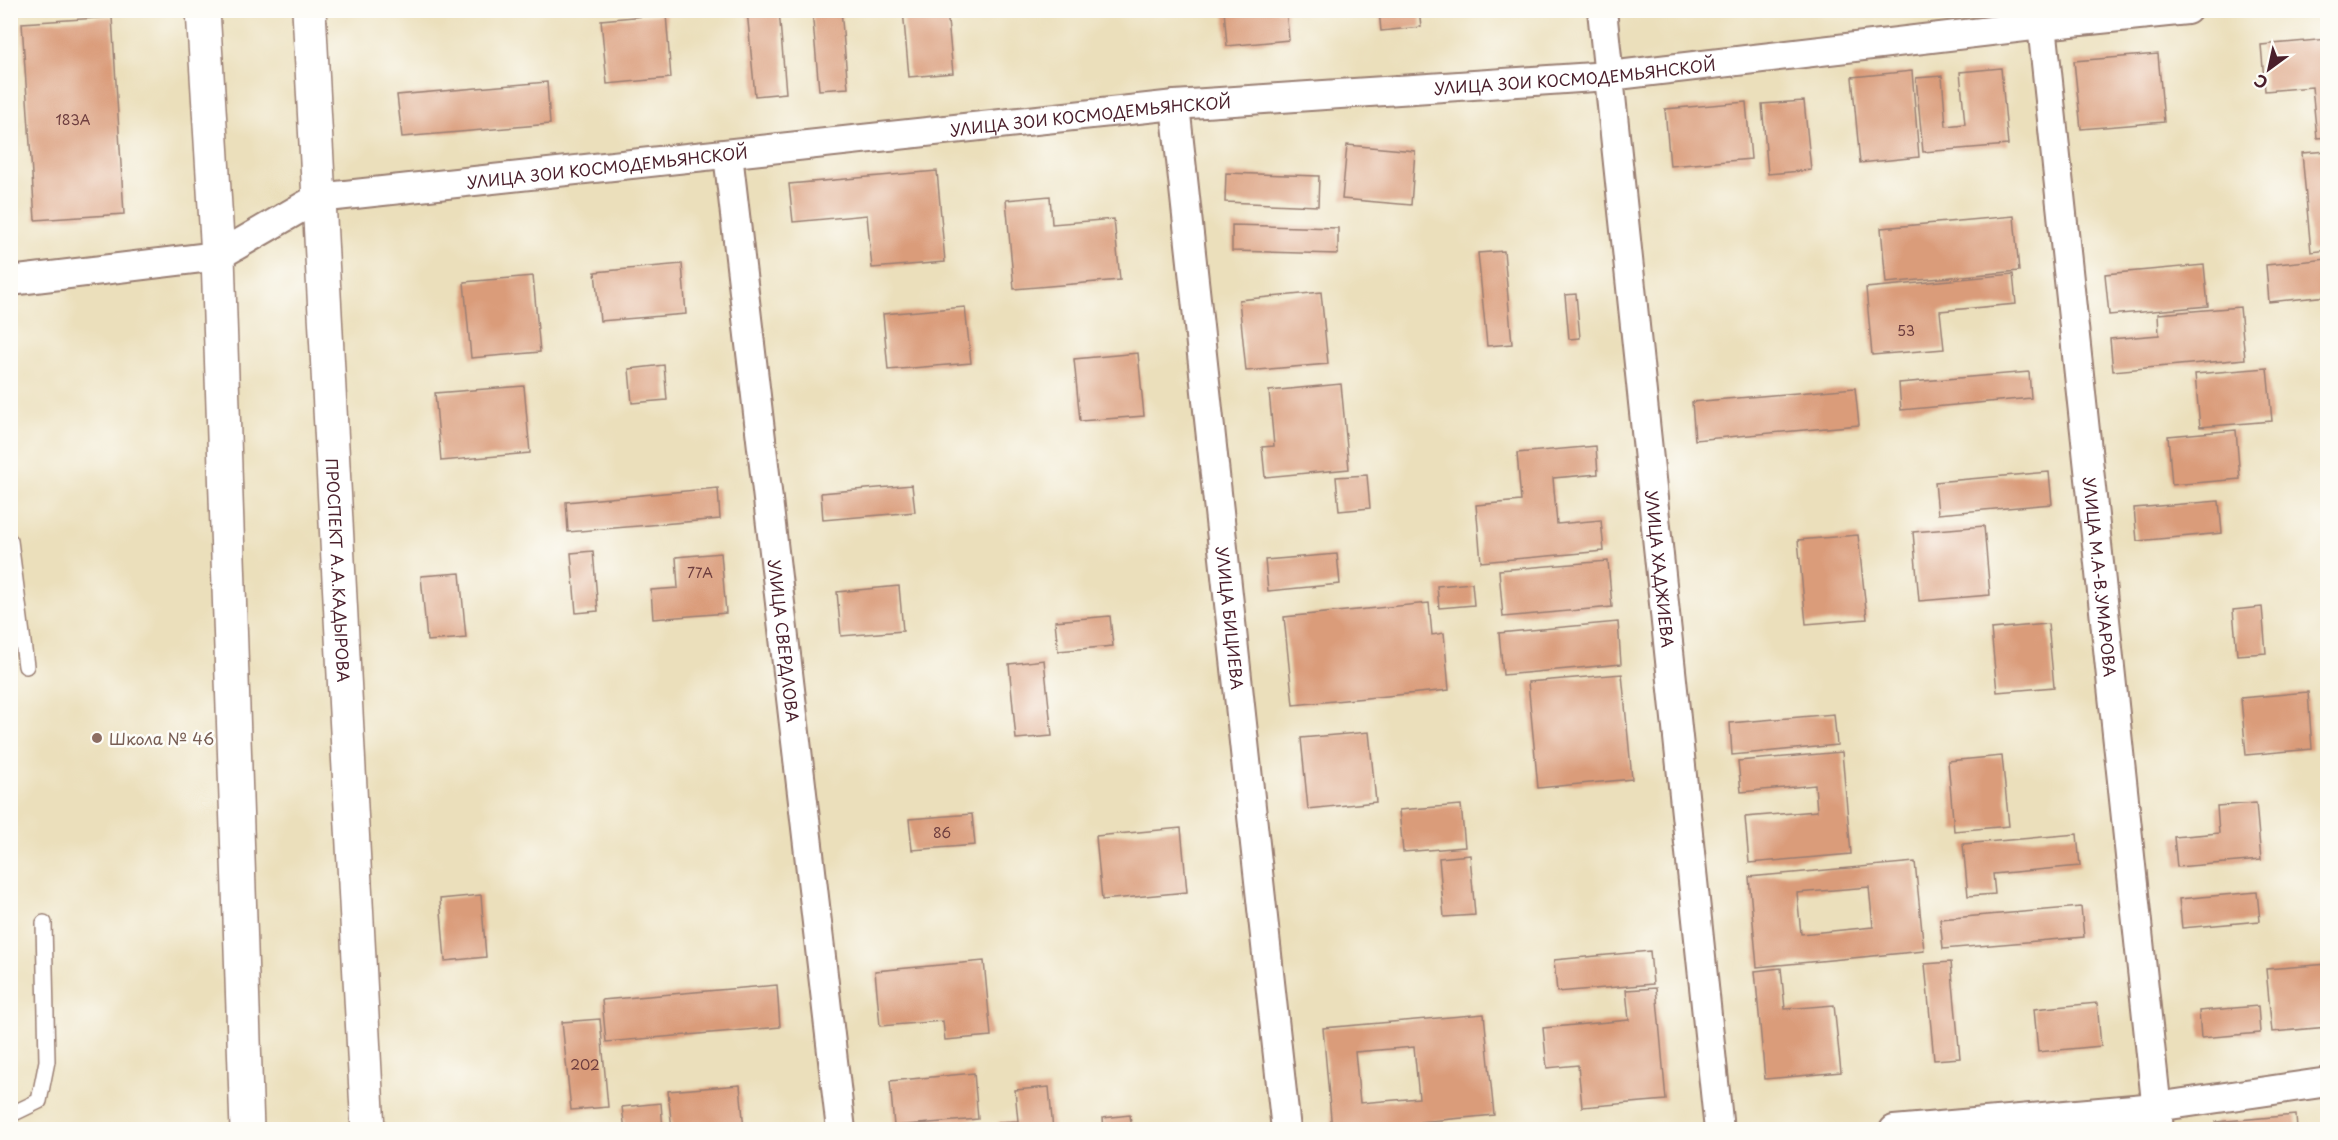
<svg xmlns="http://www.w3.org/2000/svg" width="2338" height="1140" font-family="'Playpen Sans',sans-serif">
  <rect width="100%" height="100%" fill="#fdfcf7"/>
  <filter id="ink" filterUnits="userSpaceOnUse"><feTurbulence type="fractalNoise" baseFrequency=".0167" numOctaves="2"/><feDisplacementMap in="SourceGraphic" scale="12" xChannelSelector="R" yChannelSelector="G"/><feConvolveMatrix kernelMatrix="1 2 1 2 8 2 1 2 1" color-interpolation-filters="sRGB"/></filter>
  <filter id="wash" filterUnits="userSpaceOnUse"><feTurbulence type="fractalNoise" baseFrequency=".008" numOctaves="4" result="noise"/><feDisplacementMap in="SourceGraphic" scale="24" xChannelSelector="R" yChannelSelector="G"/><feGaussianBlur stdDeviation="1.35" result="paint"/><feColorMatrix in="noise" values="0 0 0 0 0 0 0 0 0 0 0 0 0 0 0 0 0 1.4 0 .05"/><feComposite in="paint" operator="in"/></filter>
  <g filter="url(#wash)">
    <rect width="100%" height="100%" fill="#ebdfbb"/>
    <g id="blocks">
      <g fill="#da9c7a" fill-rule="evenodd">
        <polygon points="747,10 779,10 786,93 755,96"/>
        <polygon points="812,10 841,10 848,88 819,90"/>
        <polygon points="903,10 947,10 953,73 909,77"/>
        <polygon points="1224,10 1286,10 1289,40 1227,46"/>
        <polygon points="1379,10 1419,10 1421,27 1381,31"/>
        <polygon points="666,14 671,78 607,84 601,20"/>
        <polygon points="112,17 124,214 35,220 22,23"/>
        <polygon points="2328,39 2328,137 2317,138 2312,87 2265,91 2261,45"/>
        <polygon points="2158,54 2164,122 2081,129 2074,61"/>
        <polygon points="2001,68 2008,145 1923,152 1916,78 1942,76 1946,126 1965,124 1960,72"/>
        <polygon points="1912,71 1919,157 1860,163 1852,77"/>
        <polygon points="547,82 550,124 402,137 397,95"/>
        <polygon points="1804,101 1811,170 1768,174 1762,104"/>
        <polygon points="1746,102 1751,159 1670,166 1665,109"/>
        <polygon points="1347,145 1415,151 1411,205 1342,199"/>
        <polygon points="2328,151 2328,250 2311,252 2302,153"/>
        <polygon points="937,171 945,262 872,268 867,215 793,222 789,184"/>
        <polygon points="1226,173 1319,176 1318,206 1225,202"/>
        <polygon points="1050,196 1052,224 1114,219 1120,280 1014,289 1006,200"/>
        <polygon points="2014,216 2019,271 1886,283 1881,228"/>
        <polygon points="1232,225 1338,228 1338,254 1232,251"/>
        <polygon points="1504,251 1512,344 1487,346 1478,253"/>
        <polygon points="2328,259 2328,296 2269,302 2266,265"/>
        <polygon points="682,264 686,314 600,321 595,272"/>
        <polygon points="2204,265 2208,306 2109,315 2105,274"/>
        <polygon points="2013,274 2016,304 1940,311 1944,349 1872,355 1866,288"/>
        <polygon points="533,276 540,352 471,358 464,282"/>
        <polygon points="1321,292 1328,364 1246,371 1239,300"/>
        <polygon points="1576,294 1580,338 1569,339 1565,295"/>
        <polygon points="965,307 971,363 888,370 883,314"/>
        <polygon points="2240,307 2245,359 2113,371 2110,339 2159,335 2158,314"/>
        <polygon points="1138,353 1144,416 1080,421 1074,359"/>
        <polygon points="664,365 667,400 632,403 629,369"/>
        <polygon points="2267,368 2272,421 2200,427 2195,374"/>
        <polygon points="2029,372 2031,398 1901,410 1899,383"/>
        <polygon points="1341,384 1349,469 1265,477 1262,447 1274,446 1269,391"/>
        <polygon points="524,386 530,453 441,461 435,393"/>
        <polygon points="1855,388 1859,425 1695,440 1692,402"/>
        <polygon points="2236,430 2240,479 2172,485 2168,436"/>
        <polygon points="1596,446 1598,474 1553,478 1557,524 1601,520 1604,551 1481,562 1476,505 1521,501 1517,453"/>
        <polygon points="2049,472 2052,504 1938,514 1935,482"/>
        <polygon points="1367,475 1370,508 1339,511 1336,477"/>
        <polygon points="912,485 915,512 823,520 821,493"/>
        <polygon points="718,488 720,519 568,532 566,502"/>
        <polygon points="2219,501 2222,533 2137,541 2134,508"/>
        <polygon points="1984,526 1990,595 1919,601 1913,532"/>
        <polygon points="1858,535 1867,619 1806,624 1798,540"/>
        <polygon points="593,551 598,611 576,613 571,553"/>
        <polygon points="721,553 726,613 653,619 651,590 678,588 676,557"/>
        <polygon points="1337,554 1340,584 1268,591 1265,560"/>
        <polygon points="1608,561 1612,607 1503,617 1499,570"/>
        <polygon points="460,573 466,638 427,641 421,576"/>
        <polygon points="1472,583 1474,605 1439,608 1437,586"/>
        <polygon points="899,586 903,631 841,636 837,592"/>
        <polygon points="1429,603 1432,635 1444,633 1449,690 1293,705 1284,617"/>
        <polygon points="2262,607 2266,653 2237,655 2233,610"/>
        <polygon points="1110,616 1113,646 1058,651 1055,621"/>
        <polygon points="1618,622 1621,664 1503,675 1499,633"/>
        <polygon points="2048,624 2054,687 1997,692 1991,629"/>
        <polygon points="1044,660 1052,736 1016,739 1009,664"/>
        <polygon points="1622,674 1632,779 1538,788 1528,682"/>
        <polygon points="2308,692 2312,749 2246,755 2241,698"/>
        <polygon points="1834,714 1837,745 1732,755 1730,723"/>
        <polygon points="1369,732 1376,802 1308,809 1301,738"/>
        <polygon points="1842,752 1851,854 1749,863 1745,817 1817,811 1815,785 1741,792 1738,761"/>
        <polygon points="2002,756 2009,826 1954,831 1948,761"/>
        <polygon points="2256,803 2261,860 2177,867 2174,837 2219,833 2217,806"/>
        <polygon points="1461,805 1465,847 1403,852 1399,810"/>
        <polygon points="972,814 975,845 912,850 909,819"/>
        <polygon points="1181,828 1187,892 1102,900 1096,836"/>
        <polygon points="2077,834 2080,866 1993,874 1995,894 1968,896 1963,844"/>
        <polygon points="1470,855 1475,915 1444,917 1439,858"/>
        <path d="M1915 862 1924 951 1757 967 1749 877ZM1869 887 1873 927 1801 934 1797 893Z"/>
        <polygon points="2257,892 2260,921 2182,928 2179,899"/>
        <polygon points="481,895 486,957 445,961 440,899"/>
        <polygon points="2081,907 2084,937 1943,949 1940,919"/>
        <polygon points="1650,951 1653,984 1557,992 1554,960"/>
        <polygon points="984,961 991,1036 945,1040 943,1021 880,1026 875,971"/>
        <polygon points="1951,962 1960,1058 1934,1060 1925,964"/>
        <polygon points="2328,964 2328,1027 2272,1032 2266,969"/>
        <polygon points="1781,968 1785,1009 1834,1005 1841,1072 1765,1079 1755,971"/>
        <polygon points="777,985 780,1027 606,1042 602,1000"/>
        <polygon points="1656,988 1666,1100 1582,1107 1578,1065 1547,1068 1543,1028 1629,1020 1626,990"/>
        <polygon points="2097,1003 2101,1046 2038,1052 2034,1009"/>
        <polygon points="2258,1006 2260,1033 2201,1038 2199,1011"/>
        <path d="M1484 1014 1494 1115 1420 1122 1421 1130H1332L1323 1028ZM1414 1047 1419 1098 1360 1103 1355 1052Z"/>
        <polygon points="600,1019 608,1107 571,1110 562,1022"/>
        <polygon points="974,1073 978,1119 894,1126 890,1081"/>
        <polygon points="740,1085 744,1130 672,1130 668,1091"/>
        <polygon points="1049,1087 1053,1130 998,1130 998,1122 1018,1121 1015,1090"/>
        <polygon points="661,1103 663,1130 625,1130 622,1107"/>
        <polygon points="1130,1115 1132,1130 1104,1130 1103,1118"/>
        <polygon points="2296,1115 2297,1130 2216,1130 2216,1122"/>
      </g>
    </g>
  </g>
  <g filter="url(#ink)">
    <use href="#blocks" fill-opacity="0" stroke="#9a7f73" stroke-width="1.5"/>
    <g fill="none" stroke-linecap="round" stroke-linejoin="round">
      <g stroke="#9a7f73" stroke-width="18">
        <g id="service">
          <polyline points="10,541 26,666"/>
          <polyline points="10,1115 39,1101 47,1061 44,923"/>
        </g>
      </g>
      <g stroke="#9a7f73" stroke-width="32">
        <g id="minor">
          <path id="s1" d="M1602 10 1719 1130"/>
          <path id="s2" d="M2042 25 2159 1130"/>
          <path id="s3" d="M1175 105 1286 1130"/>
          <path id="s4" d="M728 154 841 1130"/>
          <path id="s5" d="M10 281 218 256 318 198 1175 105 1609 76 2042 25 2187 10"/>
          <polyline points="1894,1130 2156,1107 2328,1082"/>
        </g>
      </g>
      <g stroke="#9a7f73" stroke-width="36">
        <g id="tertiary">
          <polyline points="203,10 218,256 247,1130"/>
          <path id="s6" d="M309 10 368 1130"/>
        </g>
      </g>
      <use href="#service" stroke="#fff" stroke-width="15"/>
      <use href="#minor" stroke="#fff" stroke-width="28"/>
      <use href="#tertiary" stroke="#fff" stroke-width="33"/>
    </g>
  </g>
  <circle fill="#8d6e63" stroke="#fdfcf7" stroke-width="2" cx="97" cy="738" r="6"/>
  <g text-anchor="middle" dominant-baseline="central" stroke-width="5" stroke-linejoin="round" paint-order="stroke">
    <g font-size="14" fill="#6e3e3f">
      <text x="73" y="119">183А</text>
      <text x="1906" y="330">53</text>
      <text x="700" y="572">77А</text>
      <text x="942" y="832">86</text>
      <text x="585" y="1064">202</text>
    </g>
    <g font-size="16" fill="#4a1f2b" stroke="#fdfcf7">
      <text stroke="none"><textPath href="#s5" startOffset="1588">УЛИЦА ЗОИ КОСМОДЕМЬЯНСКОЙ</textPath></text>
      <text stroke="none"><textPath href="#s5" startOffset="1102">УЛИЦА ЗОИ КОСМОДЕМЬЯНСКОЙ</textPath></text>
      <text stroke="none"><textPath href="#s5" startOffset="616">УЛИЦА ЗОИ КОСМОДЕМЬЯНСКОЙ</textPath></text>
      <text stroke="none"><textPath href="#s6" startOffset="561">ПРОСПЕКТ А.А.КАДЫРОВА</textPath></text>
      <text stroke="none"><textPath href="#s1" startOffset="562">УЛИЦА ХАДЖИЕВА</textPath></text>
      <text stroke="none"><textPath href="#s2" startOffset="555">УЛИЦА М.А-В.УМАРОВА</textPath></text>
      <text stroke="none"><textPath href="#s3" startOffset="516">УЛИЦА БИЦИЕВА</textPath></text>
      <text stroke="none"><textPath href="#s4" startOffset="490">УЛИЦА СВЕРДЛОВА</textPath></text>
    </g>
    <g font-size="16" fill="#785e54" stroke="#fdfcf7" text-anchor="start">
      <text x="109" y="738">Школа № 46</text>
    </g>
  </g>
  <rect width="2338" height="1140" fill="none" stroke="#fdfcf7" stroke-width="36"/>
  <g transform="translate(2269 69) rotate(213)" stroke="#fdfcf7" stroke-width="4.5" paint-order="stroke">
  <path d="M0-4.5L10 22L0 15L-10 22Z" fill="#4a1f2b"/>
  <text y="-9" font-size="16" font-weight="bold" text-anchor="middle" fill="#4a1f2b">С</text>
  </g>
</svg>
